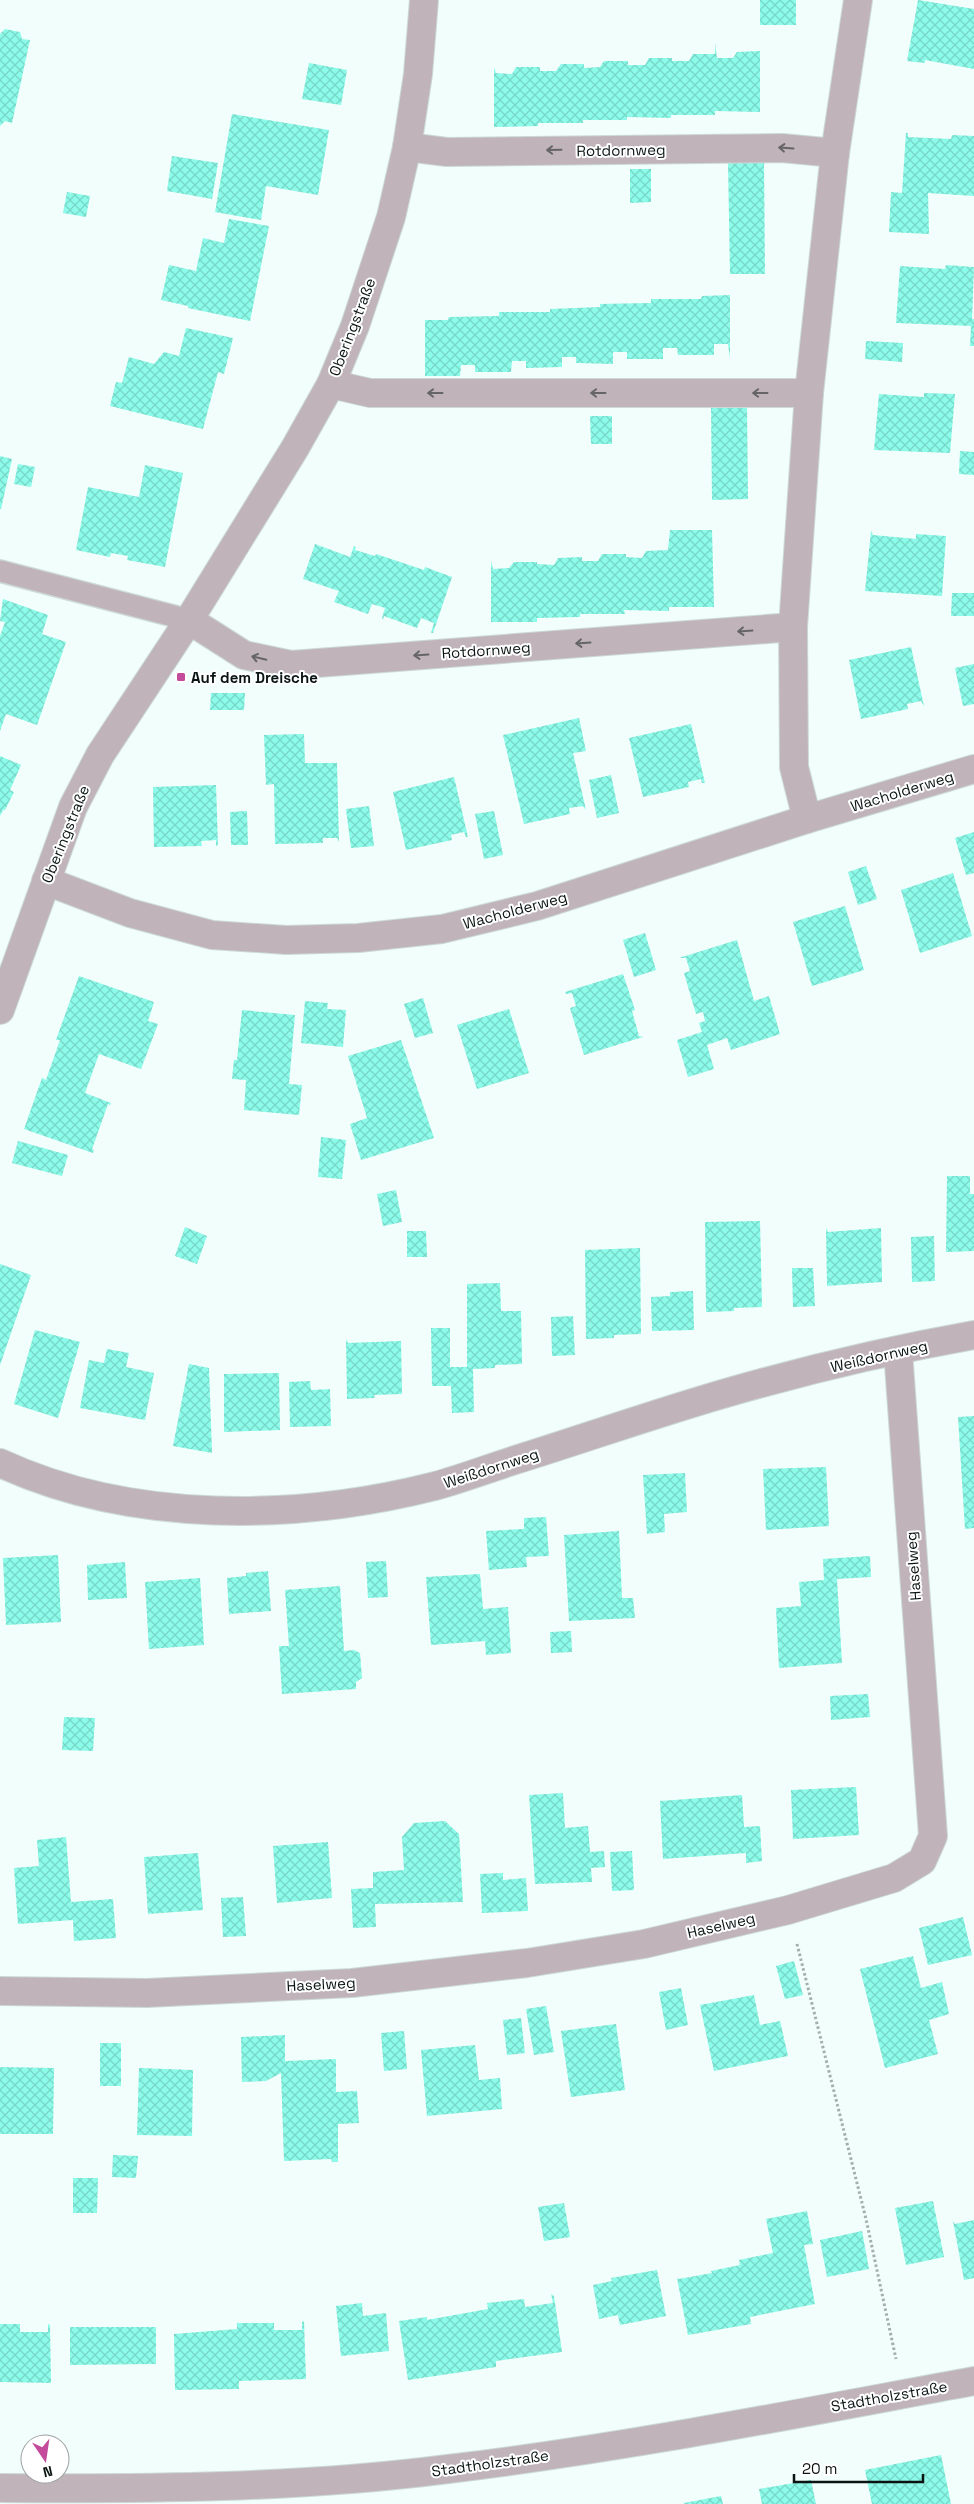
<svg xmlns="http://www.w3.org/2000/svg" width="974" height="2504" font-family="'Space Grotesk',sans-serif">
  <defs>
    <pattern id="building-cross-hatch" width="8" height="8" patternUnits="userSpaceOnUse" patternTransform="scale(1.25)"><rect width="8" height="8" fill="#8cfbe9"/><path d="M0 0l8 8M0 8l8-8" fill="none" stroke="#77d6c7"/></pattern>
  </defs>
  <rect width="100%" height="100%" fill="#f1fefb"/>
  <g fill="url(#building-cross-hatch)">
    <rect x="760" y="0" width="36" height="25"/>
    <polygon points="918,0 974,9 974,69 925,60 925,63 907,61"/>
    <polygon points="5,29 20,32 22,39 30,40 12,123 5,121 0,126 0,34"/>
    <polygon points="715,43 717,58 733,58 737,52 760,51 760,112 715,111 715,115 671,115 671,118 627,117 627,120 583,120 583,123 538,123 538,126 494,127 494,67 496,73 512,74 516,67 540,67 540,71 556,71 561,64 584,64 584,68 600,67 604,61 628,61 628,65 645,65 649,58 672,58 672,61 689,61 693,54 715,54"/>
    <polygon points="309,63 347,70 341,105 302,99"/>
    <polygon points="232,114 329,130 318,195 266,186 261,220 215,212"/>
    <polygon points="906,133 908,133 908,137 951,139 952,135 974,136 974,196 928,193 929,234 889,232 891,192 902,193"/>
    <polygon points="172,156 218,163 212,199 167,191"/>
    <polygon points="764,161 765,274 730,274 728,162"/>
    <polygon points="630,169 651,169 651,202 630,203"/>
    <polygon points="67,192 90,196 86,217 63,213"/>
    <polygon points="229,219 269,226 250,321 188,308 188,306 161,300 169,265 196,271 203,238 224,243"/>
    <polygon points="946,265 974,267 972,319 974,319 974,346 970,346 971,326 896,323 900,266 945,269"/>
    <polygon points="730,295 730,358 728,344 714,344 714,355 678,355 677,348 663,348 663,359 627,359 627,352 613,352 613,364 576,363 576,357 562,357 562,367 526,368 526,361 512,361 511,372 475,372 475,365 461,365 460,376 425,376 425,320 448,320 449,317 499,316 499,312 550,312 550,309 600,307 600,304 651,303 651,299 701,299 702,296"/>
    <polygon points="186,328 233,338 224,374 218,372 203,429 110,406 116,382 122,383 129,357 154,364 164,352 179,356"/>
    <polygon points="866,341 903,343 902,362 865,359"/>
    <polygon points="924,393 955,394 950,453 874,450 879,394 924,397"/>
    <polygon points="711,406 747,406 748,499 712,500"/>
    <polygon points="590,416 612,416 612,444 591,444"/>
    <polygon points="960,451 974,452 974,475 959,474"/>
    <polygon points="0,456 12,459 1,509 0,509"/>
    <polygon points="18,464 35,467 31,487 14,484"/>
    <polygon points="145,465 183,473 165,567 127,560 128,556 111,553 110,557 76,550 88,487 139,497"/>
    <polygon points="670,530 712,530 714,607 669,607 669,611 624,610 625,614 580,614 580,617 537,618 537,622 491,622 491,561 493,569 509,568 514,562 537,562 537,564 554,565 558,558 582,557 582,561 598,561 602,554 626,554 626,557 642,558 646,551 668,550"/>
    <polygon points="871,531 873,535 916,539 916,534 946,536 942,596 865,591"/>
    <polygon points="315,544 350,557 354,546 356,547 355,550 375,556 376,554 424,570 425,567 452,577 433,633 431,633 434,623 421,618 417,628 384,616 383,620 382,618 385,608 372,604 368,614 334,602 339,591 303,579"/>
    <polygon points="952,593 974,593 974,616 951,616"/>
    <polygon points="3,599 48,615 42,634 66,642 37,725 6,714 0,731 0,636 5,622 0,621"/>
    <polygon points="911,647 924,706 921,701 907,704 908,709 861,719 849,660"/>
    <polygon points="974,664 974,704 963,706 955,668"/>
    <polygon points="211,693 245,693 244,710 210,710"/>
    <polygon points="579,718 586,751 573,753 586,810 583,806 569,808 570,814 524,824 503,735"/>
    <polygon points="691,724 705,783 702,783 701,779 688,782 689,787 643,797 629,738"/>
    <polygon points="304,734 305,763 337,763 339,842 337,838 323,838 323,843 275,844 274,784 266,785 264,735"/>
    <polygon points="0,756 21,765 10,790 14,792 5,810 3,810 0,816"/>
    <polygon points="611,775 619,813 597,818 589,780"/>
    <polygon points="454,777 468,837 466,837 464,832 451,835 452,840 406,850 393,792"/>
    <polygon points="216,785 218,845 216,846 216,840 201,841 202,846 154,847 153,787"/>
    <polygon points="369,806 374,846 351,848 346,809"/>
    <polygon points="247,811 248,845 231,845 230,812"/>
    <polygon points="494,811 503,855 484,859 475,814"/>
    <polygon points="974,832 974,873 966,875 955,838"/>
    <polygon points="866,866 877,899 858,905 848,872"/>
    <polygon points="953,873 972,936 920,953 901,890"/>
    <polygon points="845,906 864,970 812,986 793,922"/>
    <polygon points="645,933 656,970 634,977 623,940"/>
    <polygon points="737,940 754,1001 769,996 780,1034 731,1050 727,1038 707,1045 714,1069 688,1077 677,1040 702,1032 699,1023 705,1021 703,1012 696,1014 684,973 690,971 686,958 679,958"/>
    <polygon points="623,974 635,1010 632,1011 639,1036 643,1037 584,1055 570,1008 576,1006 572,993 566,994 565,992"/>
    <polygon points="79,976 154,1002 148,1021 158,1024 141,1069 99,1054 85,1093 111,1103 110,1105 108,1104 92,1149 94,1150 93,1153 24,1129 42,1078 46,1080 60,1040 56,1040"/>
    <polygon points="423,998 433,1033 415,1038 404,1004"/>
    <polygon points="305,1001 328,1003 327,1009 346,1010 343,1047 301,1043"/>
    <polygon points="509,1009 529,1073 477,1089 457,1025"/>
    <polygon points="242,1010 295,1015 289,1084 302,1085 299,1115 244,1110 246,1080 232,1079 234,1060 237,1060"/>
    <polygon points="401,1040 434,1138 361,1160 350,1124 367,1118 348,1056"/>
    <polygon points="321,1137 346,1140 342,1179 318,1177"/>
    <polygon points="18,1141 68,1155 62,1176 12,1163"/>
    <polygon points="947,1176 970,1176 970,1194 974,1194 974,1251 946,1252"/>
    <polygon points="396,1190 402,1222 383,1226 377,1194"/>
    <polygon points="760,1221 762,1307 734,1308 734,1311 706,1312 705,1222"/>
    <polygon points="185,1227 207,1236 197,1264 175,1256"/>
    <polygon points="826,1228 828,1232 881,1228 882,1282 827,1286"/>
    <polygon points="407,1231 426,1231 427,1257 407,1257"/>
    <polygon points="934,1236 935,1281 912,1282 911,1237"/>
    <polygon points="640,1248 641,1334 614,1335 614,1338 586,1339 585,1250"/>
    <polygon points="0,1264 31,1275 0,1365"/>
    <polygon points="792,1268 813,1268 815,1306 793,1307"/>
    <polygon points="500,1283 501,1311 521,1311 522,1364 495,1365 495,1368 473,1369 474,1412 452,1413 451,1386 432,1386 431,1328 450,1328 450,1367 467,1367 467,1284"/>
    <polygon points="693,1291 694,1330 652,1331 651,1297 670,1296 670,1292"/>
    <polygon points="573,1316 575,1355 552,1356 551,1317"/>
    <polygon points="35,1330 80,1342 58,1418 14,1404"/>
    <polygon points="346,1339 348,1343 401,1341 402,1394 374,1395 375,1398 347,1399"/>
    <polygon points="107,1349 129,1353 126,1367 154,1373 145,1420 80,1408 89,1360 104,1363"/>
    <polygon points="189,1364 209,1368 212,1453 173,1446"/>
    <polygon points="279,1373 280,1430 224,1432 224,1374"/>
    <polygon points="310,1381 311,1390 330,1389 331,1426 290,1427 289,1382"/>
    <polygon points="974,1416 974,1528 965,1529 958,1417"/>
    <polygon points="826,1467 829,1526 766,1530 763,1469"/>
    <polygon points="685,1473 687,1512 664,1514 665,1532 647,1534 643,1475"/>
    <polygon points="546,1517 549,1556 526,1557 527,1567 489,1570 486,1531 524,1529 524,1518"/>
    <polygon points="619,1531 622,1598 633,1598 635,1618 569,1621 564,1535"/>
    <polygon points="58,1555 61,1622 6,1625 3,1558"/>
    <polygon points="870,1556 871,1577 837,1579 842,1663 779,1668 776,1608 801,1606 799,1582 824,1580 823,1559"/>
    <polygon points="386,1561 388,1597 368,1598 366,1562"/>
    <polygon points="125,1562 127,1598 88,1600 87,1565"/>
    <polygon points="268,1571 271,1611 229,1614 227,1578 246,1576 246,1573"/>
    <polygon points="480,1574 483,1609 508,1607 511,1653 486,1655 485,1641 431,1645 426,1577"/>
    <polygon points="200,1578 204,1645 149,1649 145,1582"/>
    <polygon points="340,1586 344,1651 354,1650 360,1653 362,1678 356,1682 356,1689 282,1694 279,1646 289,1646 285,1590"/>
    <polygon points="571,1631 572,1652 551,1653 550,1632"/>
    <polygon points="868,1694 870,1717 831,1720 830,1696"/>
    <polygon points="64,1717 95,1718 93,1751 62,1750"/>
    <polygon points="856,1787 859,1835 793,1839 791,1790"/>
    <polygon points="563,1793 565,1828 588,1826 590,1852 604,1851 605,1867 591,1868 592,1882 535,1884 529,1795"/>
    <polygon points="742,1795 744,1827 760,1826 762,1861 746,1863 746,1853 663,1859 660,1801"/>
    <polygon points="445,1821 459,1834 463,1902 375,1904 376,1927 353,1928 351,1889 373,1888 373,1872 404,1870 402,1837 414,1823"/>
    <polygon points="66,1837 71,1902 113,1899 116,1938 74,1941 73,1920 18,1924 14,1868 39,1866 37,1840"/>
    <polygon points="328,1842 332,1898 277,1903 273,1846"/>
    <polygon points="632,1851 634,1890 612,1891 610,1852"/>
    <polygon points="198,1853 203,1910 148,1914 144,1857"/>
    <polygon points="503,1873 503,1880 526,1878 528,1911 482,1913 480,1874"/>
    <polygon points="243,1897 246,1936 223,1937 221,1898"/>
    <polygon points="963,1917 972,1955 928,1965 919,1928"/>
    <polygon points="913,1956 921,1988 942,1982 949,2014 929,2020 938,2054 885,2068 860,1969"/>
    <polygon points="794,1961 803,1995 785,1999 776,1966"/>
    <polygon points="681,1988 688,2025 666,2030 659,1992"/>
    <polygon points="754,1995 760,2025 780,2021 788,2056 714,2071 700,2005"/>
    <polygon points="546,2006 554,2052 534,2055 526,2009"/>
    <polygon points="521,2018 525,2053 507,2055 503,2020"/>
    <polygon points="616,2024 625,2090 571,2097 561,2031"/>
    <polygon points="404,2031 407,2069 384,2071 381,2033"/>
    <polygon points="285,2035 285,2061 336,2059 336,2092 357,2091 359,2123 338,2124 338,2162 332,2162 331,2159 284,2161 281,2073 266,2081 242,2082 241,2037"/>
    <rect x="100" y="2043" width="21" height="43"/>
    <polygon points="475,2045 479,2080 500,2078 502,2109 427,2116 421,2050"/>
    <polygon points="0,2067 54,2068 53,2134 0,2134"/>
    <polygon points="139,2068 193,2070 192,2136 137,2135"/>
    <polygon points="113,2155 138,2156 136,2178 112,2177"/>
    <polygon points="73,2178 98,2178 97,2213 73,2213"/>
    <polygon points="933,2201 944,2257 906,2265 895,2208"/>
    <polygon points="564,2203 570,2237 544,2241 538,2207"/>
    <polygon points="807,2211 813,2244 804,2245 815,2304 750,2317 751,2324 688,2335 677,2278 679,2279 712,2273 711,2271 740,2265 739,2260 773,2253 766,2219"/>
    <polygon points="974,2220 974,2278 964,2280 953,2221 955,2224"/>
    <polygon points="862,2231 869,2269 827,2277 820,2240"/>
    <polygon points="657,2270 666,2316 620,2325 618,2315 599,2319 593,2285 612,2281 611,2278"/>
    <polygon points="551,2294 554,2296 562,2352 496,2361 496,2367 408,2380 399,2321 427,2317 427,2320 488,2309 487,2303 524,2299 525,2307 553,2303"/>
    <polygon points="362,2303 363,2316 386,2313 389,2351 341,2356 336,2306"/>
    <polygon points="304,2321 306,2379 239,2381 239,2389 175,2390 174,2334 237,2329 237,2323 274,2323 274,2330 302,2330 302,2322"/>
    <polygon points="0,2324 20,2324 20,2332 48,2332 48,2324 50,2325 51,2383 0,2382"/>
    <polygon points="70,2327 156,2327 156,2364 70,2365"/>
    <polygon points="941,2455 951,2504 872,2504 865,2470"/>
    <polygon points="811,2480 816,2504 762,2504 759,2489"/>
    <polygon points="721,2496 723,2504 684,2504 684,2503"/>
  </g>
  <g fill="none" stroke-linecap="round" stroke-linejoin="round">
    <g stroke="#ccd9d6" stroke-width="24">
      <polyline id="service" points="0,571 189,620"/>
    </g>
    <g stroke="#ccd9d6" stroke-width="30">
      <g id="minor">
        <polyline points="407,147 447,152 782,148 835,153"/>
        <polyline points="331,384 370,393 809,393"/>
        <polyline points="189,620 244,655 291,665 793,627"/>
        <polyline points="807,819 794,767 793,627 809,393 835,153 858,0"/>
        <polyline points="46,881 130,913 212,935 286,940 358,938 442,929 537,906 807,819 974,769"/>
        <polyline points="0,1010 73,807 100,755 189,620 295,448 331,384 355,326 391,217 407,147 418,74 424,0"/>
        <path d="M0 1463C132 1524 297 1521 435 1486 461 1479 487 1469 512 1461 586 1438 659 1412 733 1391 810 1369 895 1349 974 1335"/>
        <polyline points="0,1991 147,1993 352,1983 527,1963 644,1944 788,1910 894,1878 922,1861 933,1836 898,1351"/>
      </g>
    </g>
    <g stroke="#ccd9d6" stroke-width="30">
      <path id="tertiary" d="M0 2488C149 2489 300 2488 448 2469 625 2448 800 2413 974 2381"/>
    </g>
    <polyline stroke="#a3afac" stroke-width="3" stroke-dasharray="2.5 2.5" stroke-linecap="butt" points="797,1944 866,2219 896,2359"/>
    <use href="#service" stroke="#c0b4ba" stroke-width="21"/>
    <use href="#minor" stroke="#c0b4ba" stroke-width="28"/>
    <use href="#tertiary" stroke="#c0b4ba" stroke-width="28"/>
  </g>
  <defs><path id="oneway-shaft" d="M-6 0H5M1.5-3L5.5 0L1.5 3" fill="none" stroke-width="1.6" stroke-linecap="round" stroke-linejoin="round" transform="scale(1.25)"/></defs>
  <g stroke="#656466">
    <use href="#oneway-shaft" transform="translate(786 148) rotate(-176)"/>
    <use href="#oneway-shaft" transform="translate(554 150) rotate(179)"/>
    <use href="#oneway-shaft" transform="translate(435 393) rotate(180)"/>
    <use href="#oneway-shaft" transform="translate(598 393) rotate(180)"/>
    <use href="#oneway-shaft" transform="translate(760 393) rotate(180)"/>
    <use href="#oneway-shaft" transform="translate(745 631) rotate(176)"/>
    <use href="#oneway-shaft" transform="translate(583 643) rotate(176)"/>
    <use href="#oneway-shaft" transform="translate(421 655) rotate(176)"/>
    <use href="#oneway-shaft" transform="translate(259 658) rotate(-167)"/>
  </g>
  <rect fill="#c44a9c" stroke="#fff" stroke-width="2" x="176" y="672" width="10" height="10" rx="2.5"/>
  <g text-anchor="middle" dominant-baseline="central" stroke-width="4" stroke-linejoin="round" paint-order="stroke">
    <g font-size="15" fill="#0a1513" stroke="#fff">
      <text transform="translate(621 150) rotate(-1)">Rotdornweg</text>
      <text transform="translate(352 327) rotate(-69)">Oberingstraße</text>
      <text transform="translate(486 650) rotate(-4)">Rotdornweg</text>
      <text transform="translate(902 791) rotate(-17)">Wacholderweg</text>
      <text transform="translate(65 834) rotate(-68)">Oberingstraße</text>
      <text transform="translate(515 910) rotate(-15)">Wacholderweg</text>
      <text transform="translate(879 1356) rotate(-13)">Weißdornweg</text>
      <text transform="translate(491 1468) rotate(-18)">Weißdornweg</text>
      <text transform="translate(913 1566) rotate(-94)">Haselweg</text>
      <text transform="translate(721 1925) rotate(-13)">Haselweg</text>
      <text transform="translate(321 1984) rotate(-3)">Haselweg</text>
      <text transform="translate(889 2396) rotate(-10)">Stadtholzstraße</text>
      <text transform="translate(490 2463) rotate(-8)">Stadtholzstraße</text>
    </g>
    <g font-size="15" font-weight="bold" fill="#0a1513" stroke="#fff" text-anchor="start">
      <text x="191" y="677">Auf dem Dreische</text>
    </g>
  </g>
  <g transform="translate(45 2459) rotate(167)"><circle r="24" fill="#ffffff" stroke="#9da1a1"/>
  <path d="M0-4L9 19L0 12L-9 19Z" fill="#c44a9c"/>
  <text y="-8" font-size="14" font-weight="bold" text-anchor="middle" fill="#0a1513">N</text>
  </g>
  <path d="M794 2474v8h129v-8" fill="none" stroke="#0a1513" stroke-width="2.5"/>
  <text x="802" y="2474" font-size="15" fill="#0a1513" stroke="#ffffff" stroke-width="4" paint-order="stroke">20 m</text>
</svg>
